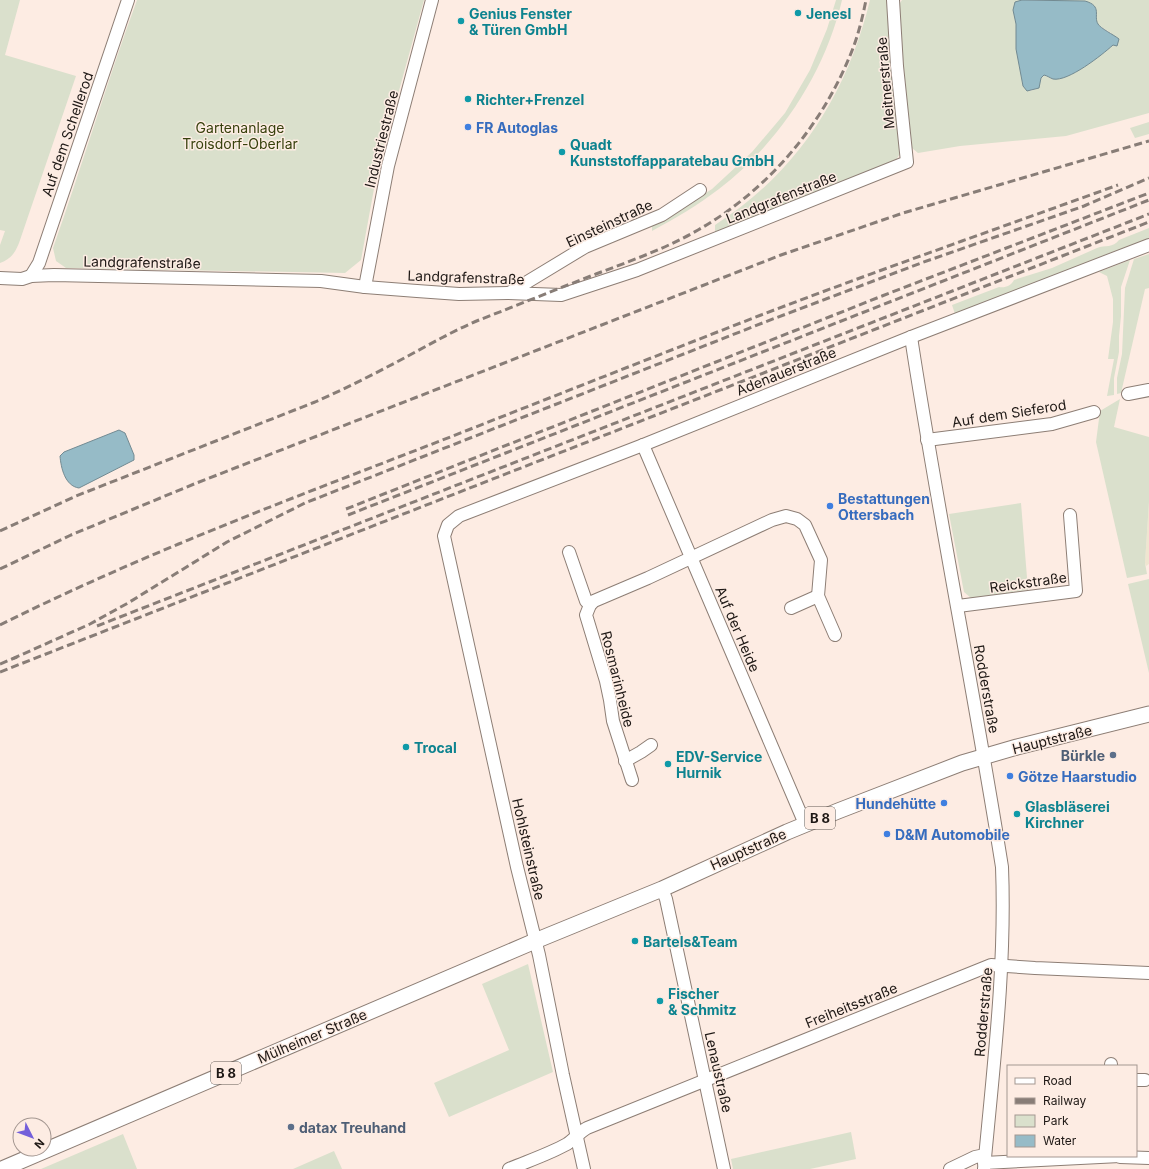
<svg xmlns="http://www.w3.org/2000/svg" width="1149" height="1169" font-family="Inter,sans-serif">
  <rect width="100%" height="100%" fill="#fdece3"/>
  <polygon fill="#efe5d0" points="1149,502 1149,564 1146,566 1145,563"/>
  <g fill="#dae0cc">
    <path d="M0 0H20L5 55 76 76 19 243C15 253 11 259 0 263V245L5 231 0 230Z"/>
    <path d="M137 0H424L378 167 361 260 345 273 66 268 56 261 53 248C82 166 107 82 137 0Z"/>
    <path d="M836 0H842C825 73 779 143 719 189 698 205 676 218 652 231V224L669 216 712 189 752 152 785 113 810 70 827 29Z"/>
    <path d="M870 0H888L903 149 896 160 715 233V225C798 172 847 94 870 0Z"/>
    <polygon points="902,0 1022,0 1014,4 1016,24 1016,44 1023,86 1030,91 1036,89 1041,78 1045,75 1052,79 1076,72 1113,45 1111,33 1098,25 1085,1 1045,1 1038,0 1149,0 1149,113 1066,136 960,146 918,153 912,148 898,10 900,3"/>
    <polygon points="1149,122 1149,134 1135,138 1130,128"/>
    <path d="M1149 228V239L1110 253 955 314 952 305 999 287C1005 288 1011 286 1014 280L1052 268 1097 248C1105 245 1113 248 1119 240Z"/>
    <polygon points="1149,254 1149,288 1145,289 1121,393 1117,394 1117,378 1122,354 1125,288 1134,259"/>
    <polygon points="1130,260 1121,287 1121,316 1119,336 1119,352 1114,378 1114,395 1107,396 1114,359 1108,359 1113,322 1113,299 1107,276 1099,272"/>
    <polygon points="1120,399 1114,427 1149,437 1149,502 1145,563 1147,574 1127,578 1096,442 1100,411"/>
    <polygon points="1021,503 1028,590 971,598 964,592 949,514"/>
    <polygon points="1149,579 1149,673 1128,584"/>
    <polygon points="528,964 553,1072 449,1117 434,1083 509,1050 482,984"/>
    <polygon points="851,1132 856,1159 810,1169 733,1169 731,1159"/>
    <polygon points="123,1134 137,1169 41,1169"/>
    <polygon points="334,1151 342,1169 293,1169"/>
  </g>
  <g fill="#96bbc7" stroke="#728a92">
    <path d="M1022 0 1085 1C1103 6 1093 16 1098 24 1100 28 1114 35 1119 39L1117 46 1113 45C1102 55 1068 82 1053 79 1050 78 1048 76 1044 75L1041 78 1039 88 1027 91 1023 86 1016 49V24L1013 10 1015 2Z"/>
    <path d="M119 430 125 433 134 455V460L79 488C65 486 61 468 60 456L64 452Z"/>
  </g>
  <g fill="none" stroke-linecap="round" stroke-linejoin="round">
    <g stroke="#8d7e75" stroke-width="14">
      <g id="minor">
        <polyline points="31,276 39,263 128,0"/>
        <polyline points="0,278 22,279 31,276 54,275 321,281 365,287 417,291 459,294 508,293 561,295 637,270 907,162 897,66 893,0"/>
        <polyline points="365,287 388,166 432,0"/>
        <polyline points="509,293 585,247 662,215 700,190"/>
        <path d="M911 337C938 514 974 690 1002 867 1006 968 993 1069 984 1169"/>
        <polyline points="1128,394 1149,390"/>
        <polyline points="927,440 1052,424 1094,412"/>
        <polyline points="643,445 805,824"/>
        <polyline points="569,552 586,601 590,605"/>
        <polyline points="958,606 1076,591 1070,515"/>
        <polyline points="791,608 818,596"/>
        <polyline points="625,761 641,752 651,745"/>
        <polyline points="632,780 613,721 610,700 606,681 586,615 590,605 594,601 648,578 772,520 786,516 797,519 805,525 821,560 818,596 835,635"/>
        <polyline points="662,889 666,899 724,1169"/>
        <polyline points="1111,1064 1111,1066"/>
        <polyline points="1136,1080 1145,1080"/>
        <polyline points="1120,1157 1149,1158"/>
        <polyline points="984,1163 1120,1156"/>
        <path d="M509 1169C528 1161 549 1154 567 1144 573 1140 580 1132 587 1128L991 965 1035 968 1149 973"/>
        <polyline points="584,1169 563,1075 539,955 517,867 444,536 448,525 459,516 643,445 911,337 1149,245"/>
        <polyline points="950,1169 975,1157 985,1155"/>
      </g>
    </g>
    <g stroke="#8d7e75" stroke-width="17">
      <polyline id="major" points="2,1169 535,941 662,889 787,832 838,811 962,763 1017,747 1149,714"/>
    </g>
    <use href="#minor" stroke="#fff" stroke-width="12"/>
    <use href="#major" stroke="#fff" stroke-width="15"/>
    <g stroke="#887d77" stroke-width="3" stroke-dasharray="8 4" stroke-linecap="butt">
      <polyline points="346,509 882,296 1149,193"/>
      <polyline points="348,515 1149,200"/>
      <path d="M0 531 76 496 315 402C347 388 378 372 408 356 432 343 455 330 479 320 518 305 557 289 596 274 630 261 665 249 698 230 765 192 819 130 849 58 857 40 862 20 866 0"/>
      <polyline points="0,569 71,535 194,484 781,255 903,213 1149,141"/>
      <path d="M0 625C150 550 307 493 463 432 562 393 661 354 761 315 879 270 999 228 1118 185"/>
      <polyline points="97,626 1149,214"/>
      <polyline points="12,659 90,624 128,603 227,542 305,503 765,322 921,263 1084,206 1149,178"/>
      <polyline points="0,664 17,657"/>
      <polyline points="0,672 1149,222"/>
    </g>
  </g>
  <g fill="#0f9aa8" stroke="#fdece3" stroke-width="1.5">
    <circle cx="798" cy="13" r="4"/>
    <circle cx="461" cy="21" r="4"/>
    <circle cx="468" cy="99" r="4"/>
    <circle cx="562" cy="152" r="4"/>
    <circle cx="406" cy="747" r="4"/>
    <circle cx="668" cy="764" r="4"/>
    <circle cx="1017" cy="814" r="4"/>
    <circle cx="635" cy="941" r="4"/>
    <circle cx="660" cy="1001" r="4"/>
  </g>
  <g fill="#3f7fe0" stroke="#fdece3" stroke-width="1.5">
    <circle cx="468" cy="127" r="4"/>
    <circle cx="830" cy="506" r="4"/>
    <circle cx="1010" cy="776" r="4"/>
    <circle cx="944" cy="803" r="4"/>
    <circle cx="887" cy="834" r="4"/>
  </g>
  <g fill="#5c6f8a" stroke="#fdece3" stroke-width="1.5">
    <circle cx="1113" cy="755" r="4"/>
    <circle cx="291" cy="1127" r="4"/>
  </g>
  <g text-anchor="middle" dominant-baseline="central" stroke-width="3" stroke-linejoin="round" paint-order="stroke">
    <g fill="#fdece3" stroke="#615853" stroke-width="1">
      <rect x="805" y="807" width="30" height="22" rx="3"/>
      <rect x="211" y="1062" width="30" height="22" rx="3"/>
    </g>
    <g font-size="13" font-weight="bold" fill="#1e1815">
      <text x="820" y="818">B 8</text>
      <text x="226" y="1073">B 8</text>
    </g>
    <g font-size="14" font-weight="bold" fill="#0d838f" stroke="#fdece3" text-anchor="start">
      <text x="469" y="13">Genius Fenster<tspan x="469" dy="16">&amp; Türen GmbH</tspan></text>
      <text x="806" y="13">Jenesl</text>
      <text x="476" y="99">Richter+Frenzel</text>
      <text x="570" y="144">Quadt<tspan x="570" dy="16">Kunststoffapparatebau GmbH</tspan></text>
      <text x="414" y="747">Trocal</text>
      <text x="676" y="756">EDV-Service<tspan x="676" dy="16">Hurnik</tspan></text>
      <text x="1025" y="806">Glasbläserei<tspan x="1025" dy="16">Kirchner</tspan></text>
      <text x="643" y="941">Bartels&amp;Team</text>
      <text x="668" y="993">Fischer<tspan x="668" dy="16">&amp; Schmitz</tspan></text>
    </g>
    <g font-size="14" fill="#1e1815" stroke="#fdece3">
      <text transform="translate(885 83) rotate(-95)">Meitnerstraße</text>
      <text transform="translate(67 134) rotate(-71)">Auf dem Schellerod</text>
      <text transform="translate(381 139) rotate(-76)">Industriestraße</text>
      <text transform="translate(781 197) rotate(-22)">Landgrafenstraße</text>
      <text transform="translate(609 223) rotate(-25)">Einsteinstraße</text>
      <text transform="translate(142 262) rotate(1)">Landgrafenstraße</text>
      <text transform="translate(466 277) rotate(2)">Landgrafenstraße</text>
      <text transform="translate(786 371) rotate(-22)">Adenauerstraße</text>
      <text transform="translate(1009 413) rotate(-9)">Auf dem Sieferod</text>
      <text transform="translate(1028 582) rotate(-8)">Reickstraße</text>
      <text transform="translate(738 629) rotate(67)">Auf der Heide</text>
      <text transform="translate(618 679) rotate(76)">Rosmarinheide</text>
      <text transform="translate(987 689) rotate(80)">Rodderstraße</text>
      <text transform="translate(1052 739) rotate(-14)">Hauptstraße</text>
      <text transform="translate(529 849) rotate(77)">Hohlsteinstraße</text>
      <text transform="translate(748 849) rotate(-24)">Hauptstraße</text>
      <text transform="translate(851 1005) rotate(-22)">Freiheitsstraße</text>
      <text transform="translate(983 1012) rotate(-85)">Rodderstraße</text>
      <text transform="translate(312 1036) rotate(-23)">Mülheimer Straße</text>
      <text transform="translate(719 1072) rotate(77)">Lenaustraße</text>
    </g>
    <g font-size="14" fill="#37410d" stroke="#fdece3">
      <text x="240" y="127">Gartenanlage<tspan x="240" dy="16">Troisdorf-Oberlar</tspan></text>
    </g>
    <g font-size="14" font-weight="bold" fill="#366cbe" stroke="#fdece3" text-anchor="start">
      <text x="476" y="127">FR Autoglas</text>
      <text x="838" y="498">Bestattungen<tspan x="838" dy="16">Ottersbach</tspan></text>
      <text x="1018" y="776">Götze Haarstudio</text>
      <text x="936" y="803" text-anchor="end">Hundehütte</text>
      <text x="895" y="834">D&amp;M Automobile</text>
    </g>
    <g font-size="14" font-weight="bold" fill="#4e5e75" stroke="#fdece3" text-anchor="end">
      <text x="1105" y="755">Bürkle</text>
      <text x="299" y="1127" text-anchor="start">datax Treuhand</text>
    </g>
  </g>
  <rect x="1007" y="1065" width="130" height="92" fill="#fdece3" stroke="#a49791"/>
  <rect x="1015" y="1078" width="20" height="6" fill="#ffffff" stroke="#a49791"/>
  <text x="1043" y="1085" font-size="12" fill="#1e1815">Road</text>
  <rect x="1015" y="1098" width="20" height="6" fill="#887d77" stroke="#a49791"/>
  <text x="1043" y="1105" font-size="12" fill="#1e1815">Railway</text>
  <rect x="1015" y="1115" width="20" height="12" fill="#dae0cc" stroke="#a49791"/>
  <text x="1043" y="1125" font-size="12" fill="#1e1815">Park</text>
  <rect x="1015" y="1135" width="20" height="12" fill="#96bbc7" stroke="#a49791"/>
  <text x="1043" y="1145" font-size="12" fill="#1e1815">Water</text>
  <g transform="translate(32 1137) rotate(132)"><circle r="19" fill="#fdece3" stroke="#a49791"/>
  <path d="M0-3L7 15L0 10L-7 15Z" fill="#735fda"/>
  <text y="-6" font-size="11" font-weight="bold" text-anchor="middle" fill="#1e1815">N</text>
  </g>
</svg>
